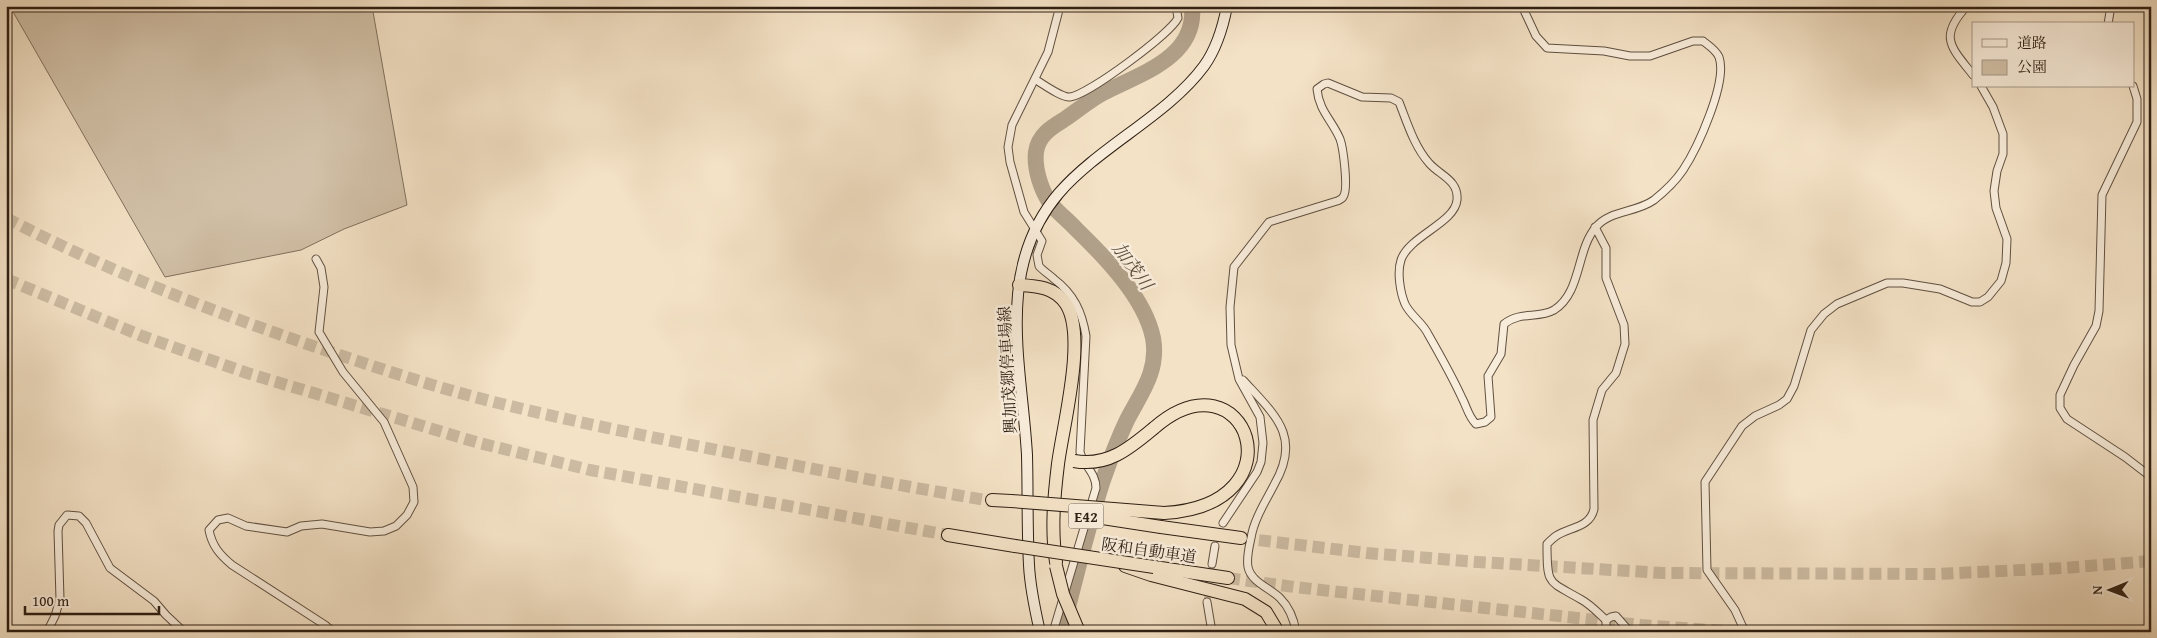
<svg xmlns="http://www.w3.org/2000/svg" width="2157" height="638" font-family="'Gentium Book Plus','Noto Serif JP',serif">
  <rect width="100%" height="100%" fill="#f4e2c6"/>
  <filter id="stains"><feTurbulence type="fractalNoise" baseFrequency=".004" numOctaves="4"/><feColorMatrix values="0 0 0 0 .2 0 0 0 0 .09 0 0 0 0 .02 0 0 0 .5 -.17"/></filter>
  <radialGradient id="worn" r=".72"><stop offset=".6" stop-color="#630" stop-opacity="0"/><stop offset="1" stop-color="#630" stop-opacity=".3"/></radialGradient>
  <polygon fill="#d2c1a8" stroke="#80705e" points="20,6 372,6 407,205 344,229 301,250 165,277 12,10"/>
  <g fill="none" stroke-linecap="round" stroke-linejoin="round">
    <path stroke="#b1a089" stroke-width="16" d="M1063 632C1066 612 1072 592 1077 572 1085 542 1093 510 1103 480 1110 460 1118 439 1127 420 1141 393 1159 371 1153 338 1145 298 1105 257 1077 230 1069 221 1057 212 1050 203 1041 190 1034 168 1036 152 1038 135 1052 127 1065 119 1078 110 1090 100 1103 93 1139 74 1197 58 1192 6"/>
    <polyline stroke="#ccbba2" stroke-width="7" stroke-dasharray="7 3.5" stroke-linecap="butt" points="1207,602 1212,564"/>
    <g stroke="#ccbba2" stroke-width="12" stroke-dasharray="12 6" stroke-linecap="butt">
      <path d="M6 218C106 270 210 311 316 347 375 367 434 387 494 402 570 421 646 436 722 451 812 469 901 486 992 501"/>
      <polyline points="6,279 142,336 247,373 479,443 590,470 948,535"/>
      <polyline points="1241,538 1367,553 1478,562 1663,573 1936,574 2064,568 2151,561"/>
      <polyline points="1228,578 1294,587 1641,625 1738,632"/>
    </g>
    <g stroke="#605040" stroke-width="9">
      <g id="minor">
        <path d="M1967 6C1938 37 1951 47 1973 75"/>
        <polyline points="2108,24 2111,6"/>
        <path d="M1036 80C1043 84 1062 98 1070 97 1088 95 1170 34 1178 18L1176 6"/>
        <polyline points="2133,86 2137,99 2137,122 2102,195 2099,311 2096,326 2074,365 2060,395 2060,408 2067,419 2125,457 2151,477"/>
        <path d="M1595 227 1606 248V278L1624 325 1625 344 1616 373 1602 390 1593 420 1594 509C1590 528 1569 527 1556 536 1553 538 1550 541 1547 544 1547 587 1548 580 1582 600 1591 605 1599 614 1606 620"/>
        <path d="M316 259 321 268 324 287 319 332 343 372 384 422 413 487 414 502 407 515 396 526 384 531 370 532 322 524 301 526 287 532 246 526 228 518 218 520 209 530C212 546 220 555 232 565L325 625 333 632"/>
        <path d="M1243 380C1276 416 1302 437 1274 485 1266 501 1256 515 1252 533 1250 544 1246 556 1248 567 1251 582 1270 588 1280 598 1289 607 1294 619 1296 632"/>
        <path d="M1223 523 1257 472 1261 462 1263 443 1260 417 1239 379 1231 345 1230 307 1234 267 1269 222 1337 201C1338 201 1343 198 1343 197 1349 190 1343 147 1340 139 1332 120 1319 111 1317 89L1324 84 1328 83 1362 97 1391 98 1399 102C1407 122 1414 146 1429 163 1439 175 1459 180 1457 200 1455 223 1409 236 1401 260 1397 272 1400 292 1405 304 1410 315 1423 323 1428 334 1440 355 1452 376 1462 398 1467 407 1468 416 1476 424L1485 422 1491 417 1488 376 1501 354 1504 324C1520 311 1538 319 1554 310 1582 292 1576 250 1596 227 1610 210 1636 213 1654 200 1664 192 1675 182 1683 170 1697 149 1728 82 1719 57 1716 50 1708 45 1703 41H1693L1650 56H1630L1604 51 1547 48 1536 36 1522 6"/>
        <polyline points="1212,564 1215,546"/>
        <polyline points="1207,602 1212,632"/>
        <polyline points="1606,620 1611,617 1616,616 1630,632"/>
        <polyline points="47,632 55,616 60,599 58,531 59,525 67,515 79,516 86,523 110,568 154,601 166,615 184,632"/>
        <path d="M1053 632 1096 488C1096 473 1084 466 1080 452L1086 336C1082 312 1074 294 1054 279 1049 274 1043 271 1039 266L1037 255 1042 241 1024 212 1010 162 1008 147 1012 125 1048 52 1060 6"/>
        <polyline points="1606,632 1606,620"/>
        <polyline points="1745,632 1735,610 1707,570 1705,482 1742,426 1755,416 1779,405 1787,399 1794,386 1811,330 1824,314 1837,304 1887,283 1903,283 1940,289 1972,302 1980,302 1988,297 2001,281 2006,263 2007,239 1996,208 1994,191 1997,171 2003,154 2003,134 1993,107 1981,86"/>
      </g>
    </g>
    <g stroke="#2e1f13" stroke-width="12">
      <path id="secondary" d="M1040 632C1035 610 1030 587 1029 565 1027 528 1028 491 1027 455 1022 365 994 269 1059 193 1100 146 1168 115 1204 66 1217 48 1223 27 1227 6"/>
    </g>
    <g stroke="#2e1f13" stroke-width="14">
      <g id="motorway">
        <path d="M1019 285C1037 286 1055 287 1066 304 1087 336 1063 425 1058 464 1054 497 1051 530 1056 562"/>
        <path d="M1154 428C1246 348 1304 505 1164 513"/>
        <polyline points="992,500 1011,501"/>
        <polyline points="1161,527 1241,538"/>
        <polyline points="948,535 1015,546"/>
        <polyline points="1125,566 1151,575 1245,599 1266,612 1278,632"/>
        <polyline points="1154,567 1228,578"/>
      </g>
    </g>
    <use href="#minor" stroke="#f8ecda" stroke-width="7"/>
    <use href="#secondary" stroke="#f8ecda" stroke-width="10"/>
    <use href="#motorway" stroke="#f4e2c6" stroke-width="12"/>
    <g stroke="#2e1f13" stroke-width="14" stroke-linecap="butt">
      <g id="motorway-bridge">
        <path d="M1074 461C1108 467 1130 448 1154 428"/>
        <polyline points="1011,501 1164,513"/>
        <polyline points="1083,515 1161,527"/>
        <polyline points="1015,546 1154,567"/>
        <polyline points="1056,566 1063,594 1079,632"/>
      </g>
    </g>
    <use href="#motorway-bridge" stroke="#f4e2c6" stroke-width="12"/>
  </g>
  <g text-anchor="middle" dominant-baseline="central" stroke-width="5" stroke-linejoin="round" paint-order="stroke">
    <rect fill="#f8ecda" stroke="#6b5c4f" stroke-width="1" x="1068.5" y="503.5" width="35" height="25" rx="4"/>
    <g font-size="15" font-weight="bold" fill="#2e1f13">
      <text x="1086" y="516">E42</text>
    </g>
    <g font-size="16" fill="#2e1f13" stroke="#f8ecda">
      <text transform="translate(1007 370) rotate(-93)">興加茂郷停車場線</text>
      <text transform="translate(1149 550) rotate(8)">阪和自動車道</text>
    </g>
    <g font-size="18" font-style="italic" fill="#5c4c3c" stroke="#f8ecda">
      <text transform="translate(1133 266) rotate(54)">加茂川</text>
    </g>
  </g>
  <rect width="2157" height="638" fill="none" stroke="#f4e2c6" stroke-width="25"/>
  <rect x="8" y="8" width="2142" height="623" fill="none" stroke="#2e1f13" stroke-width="2.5"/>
  <rect x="12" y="12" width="2132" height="613" fill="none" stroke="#2e1f13"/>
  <rect x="1972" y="22" width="162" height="65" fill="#f8ecda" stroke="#a79a8a"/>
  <rect x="1982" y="39" width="25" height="8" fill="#f8ecda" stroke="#a79a8a"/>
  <text x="2017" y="48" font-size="15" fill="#2e1f13">道路</text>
  <rect x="1982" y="60" width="25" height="15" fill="#d2c1a8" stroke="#a79a8a"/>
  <text x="2017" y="72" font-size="15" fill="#2e1f13">公園</text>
  <g transform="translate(2110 590) rotate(269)" stroke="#f8ecda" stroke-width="4" paint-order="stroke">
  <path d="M0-4L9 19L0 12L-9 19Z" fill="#2e1f13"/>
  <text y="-8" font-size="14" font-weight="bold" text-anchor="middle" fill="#2e1f13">N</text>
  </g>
  <path d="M25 606v8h134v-8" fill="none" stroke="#2e1f13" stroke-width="2.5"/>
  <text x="32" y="606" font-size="15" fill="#2e1f13" stroke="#f8ecda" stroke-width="4" paint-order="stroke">100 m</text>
  <rect width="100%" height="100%" filter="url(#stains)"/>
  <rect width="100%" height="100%" fill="url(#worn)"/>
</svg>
